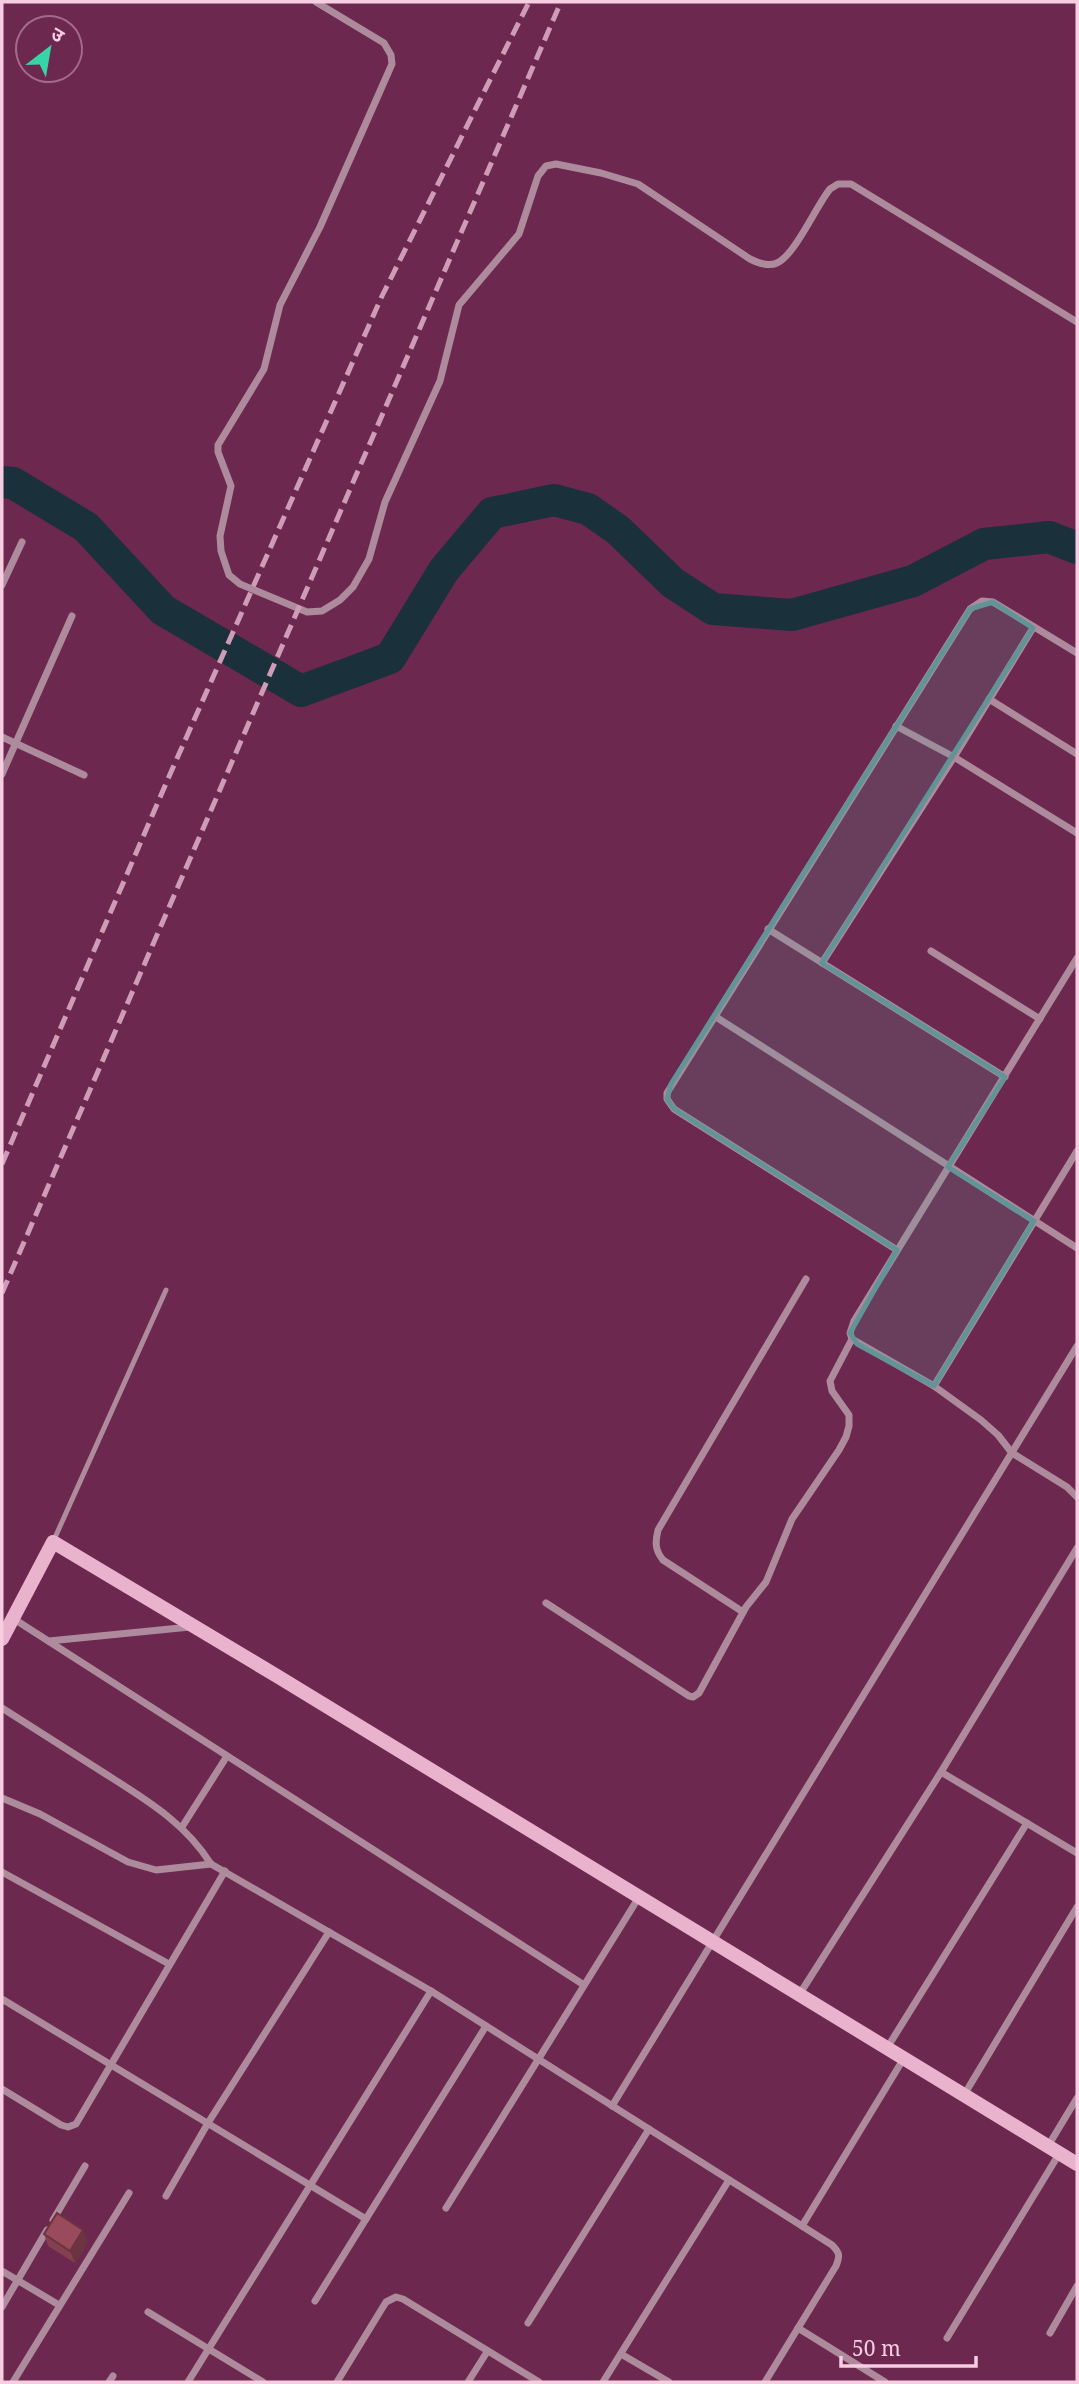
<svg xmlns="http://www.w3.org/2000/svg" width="1079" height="2384" font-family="'Noto Serif','Noto Sans Devanagari',serif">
  <rect width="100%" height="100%" fill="#6c284f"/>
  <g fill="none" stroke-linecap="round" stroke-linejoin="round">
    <polyline stroke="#1a303a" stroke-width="32" points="2,482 13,483 86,527 163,610 301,691 390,658 444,570 492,513 554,500 588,509 618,530 673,583 713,609 792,615 913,581 984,544 1049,537 1077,548"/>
    <polyline stroke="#ae8b9c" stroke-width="5" points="53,1542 166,1290"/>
    <g stroke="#ae8b9c" stroke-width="7">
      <path d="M316 2 384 43 391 55 392 64 320 227 280 305 264 369 218 445V452L231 486 220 536 221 551 229 575 240 584 307 612 322 611 340 600 353 587 369 559 385 502 440 381 459 305 519 234 538 176 546 166 556 164 601 173 638 184 750 259C758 263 768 267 777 263 795 255 816 206 830 189L838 184H851L1077 322"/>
      <polyline points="2,585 22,542"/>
      <polyline points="989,699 1077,754"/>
      <polyline points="896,726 954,757 1077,833"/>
      <polyline points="2,737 84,775"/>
      <polyline points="2,774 72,616"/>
      <polyline points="768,929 1005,1077"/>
      <polyline points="931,951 1040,1019"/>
      <polyline points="822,963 954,757 1033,628"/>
      <polyline points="716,1017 1077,1248"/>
      <polyline points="897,1250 674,1109 667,1099 667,1093 970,609 982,601 993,602 1077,653"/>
      <polyline points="852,1339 934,1386 981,1420 998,1435 1012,1453 1067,1487 1077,1497"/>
      <polyline points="934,1386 1077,1151"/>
      <polyline points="546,1603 689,1696 693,1697 699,1693 746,1607 766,1582 792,1519 839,1450 846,1437 849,1426 849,1415 832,1391 830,1381 852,1339 850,1333 854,1321 1077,958"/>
      <path d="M743 1612 663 1560C655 1550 655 1543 658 1530L806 1279"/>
      <polyline points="14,1619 584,1985"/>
      <polyline points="49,1641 190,1627"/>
      <path d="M2 1708C35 1729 68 1750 101 1771 143 1798 184 1821 211 1864L431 1991 832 2245C840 2253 840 2256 836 2266L765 2382"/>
      <polyline points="941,1772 1077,1853"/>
      <polyline points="2,1798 40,1814 128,1862 156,1870 211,1864"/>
      <polyline points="182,1827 227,1756"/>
      <polyline points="2,1872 169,1964"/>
      <polyline points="799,1995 941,1772 1077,1548"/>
      <polyline points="2,1999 366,2219"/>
      <polyline points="887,2048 1027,1823"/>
      <polyline points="2,2089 61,2125 68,2127 76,2124 225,1871"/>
      <polyline points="964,2095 1077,1907"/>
      <polyline points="612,2106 1077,1346"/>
      <polyline points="1048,2146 1077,2098"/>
      <polyline points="166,2196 208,2123 329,1932"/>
      <polyline points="446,2208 639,1897"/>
      <polyline points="53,2220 85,2166"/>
      <polyline points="802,2226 904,2058"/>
      <polyline points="2,2271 59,2305"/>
      <polyline points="315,2301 486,2026"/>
      <polyline points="2,2307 47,2230"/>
      <polyline points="148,2312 263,2382"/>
      <polyline points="528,2323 649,2129"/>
      <polyline points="798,2328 885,2382"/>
      <polyline points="1050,2333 1077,2286"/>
      <polyline points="947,2338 1059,2154"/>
      <polyline points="621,2354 669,2382"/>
      <polyline points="13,2382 129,2193"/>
      <polyline points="109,2382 113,2376"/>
      <polyline points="188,2382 431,1991"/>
      <polyline points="337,2382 386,2302 396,2297 403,2299 539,2382"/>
      <polyline points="468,2382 487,2352"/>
      <polyline points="603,2382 729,2180"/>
    </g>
    <polyline stroke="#e9b2cd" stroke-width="14" points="2,1639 53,1542 277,1676 1077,2164"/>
    <g stroke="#ce9cb6" stroke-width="5" stroke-dasharray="14 7" stroke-linecap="butt">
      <polyline points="2,1164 171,772 382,296 529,2"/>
      <polyline points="2,1293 561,2"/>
    </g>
  </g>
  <polygon fill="#84404e" points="44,2234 88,2242 75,2263 48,2246"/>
  <polygon fill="#6b3440" points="83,2230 88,2242 75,2263 70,2251"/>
  <polygon fill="#994a5b" stroke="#6b3440" stroke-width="2" points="57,2213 83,2230 70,2251 44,2234"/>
  <path fill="#609496" fill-opacity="0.2" stroke="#609496" stroke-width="5" stroke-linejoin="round" d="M993 602 1033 628 822 963 1005 1077 948 1167 1034 1221 934 1386 857 1344 850 1333 897 1250 674 1109 667 1099 671 1084 970 609Z"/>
  <rect width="1079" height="2384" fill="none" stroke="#f7cde1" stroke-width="7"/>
  <g transform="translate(49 49) rotate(31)"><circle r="33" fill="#6c284f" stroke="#a46a89" stroke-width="2"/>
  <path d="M0-5L12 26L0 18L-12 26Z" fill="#39d4a5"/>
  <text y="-10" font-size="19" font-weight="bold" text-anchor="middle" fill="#f7cde1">उ</text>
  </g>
  <path d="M841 2356v10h135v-10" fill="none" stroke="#f7cde1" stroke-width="3.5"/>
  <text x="852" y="2356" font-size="21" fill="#f7cde1" stroke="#6c284f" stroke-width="5" paint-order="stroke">50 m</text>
</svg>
